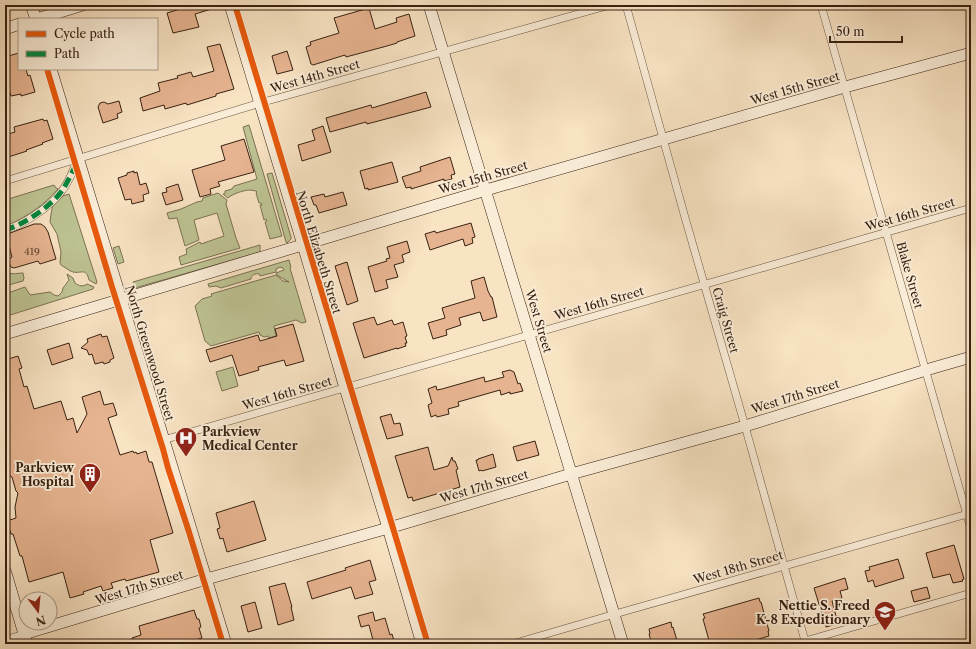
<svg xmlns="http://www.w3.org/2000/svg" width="976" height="649" font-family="'Libre Caslon Text',serif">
  <rect width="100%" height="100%" fill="#f8e3c3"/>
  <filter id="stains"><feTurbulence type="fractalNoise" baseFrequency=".005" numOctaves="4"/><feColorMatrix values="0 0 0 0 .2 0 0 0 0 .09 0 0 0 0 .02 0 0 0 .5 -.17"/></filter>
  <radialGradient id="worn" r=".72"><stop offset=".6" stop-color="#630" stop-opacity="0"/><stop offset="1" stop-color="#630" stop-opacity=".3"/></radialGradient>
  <g fill="#bec393" stroke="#7b7252">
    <path d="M249 125 282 236 270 239 265 222 267 221 266 219 264 220 260 205H262L261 203H259L256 193 257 192 256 191C254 191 252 190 250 190 244 190 232 194 228 198L223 194H225V191L232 189 234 186 257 179 243 127Z"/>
    <polygon points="272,173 291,237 291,239 287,243 286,242 267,174"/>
    <path d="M54 185 56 188 58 189C43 206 29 215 9 225L5 226V200Z"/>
    <polygon points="218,193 227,200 226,204 236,238 240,248 181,265 179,257 187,254 186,249 200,242 201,244 224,236 217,213 194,220 199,240 185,246 177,218 169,219 167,213 181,209 197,202 202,201 203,198"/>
    <path d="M69 194 97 282 96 284 89 280C86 267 81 274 73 272 69 271 65 267 61 265L60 263 61 252 57 234 50 222 51 214 53 204 63 196Z"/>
    <polygon points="260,245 260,252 135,288 133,282"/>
    <polygon points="119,246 124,262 118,264 113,248"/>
    <path d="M289 260 291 267 290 268 306 322 302 323 296 320 274 326 276 336 269 338 268 336 264 337 260 335 259 332 211 346 205 341 195 306 202 299 212 296 211 294 276 275 283 281 289 282 277 275 276 273 284 270 283 268 280 267 276 269V272L260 276 259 274C256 273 251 275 251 279L221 288 216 286 209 287 208 284Z"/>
    <path d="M5 270C10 276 16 273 23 273L24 278 23 281 5 286Z"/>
    <path d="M67 274 73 278 75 283C79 286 83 287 87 284L94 287 93 289 7 316 5 307V294L25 287 30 295 50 292 54 295 58 296 62 292 63 288 69 280Z"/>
    <polygon points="233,367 238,386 222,391 216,372"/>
  </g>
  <g fill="#e6b490" stroke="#382112">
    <polygon points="188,5 218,5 218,7 195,14 199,27 173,33 167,13 180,9 180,7"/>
    <polygon points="369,8 375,29 397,22 396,18 409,14 415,36 397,42 397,43 387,46 346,57 345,55 313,65 311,64 306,47 311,45 310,42 339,33 334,18"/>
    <polygon points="220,44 234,89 216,94 216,96 187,105 186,103 165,109 164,105 143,111 140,98 160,91 158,83 178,78 177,76 191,72 193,77 214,71 207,47"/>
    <polygon points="287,51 293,70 277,74 272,56"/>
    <polygon points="19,53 19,69 26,69 28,76 30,75 35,92 21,96 21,94 11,96 6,80 5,80 5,57"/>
    <polygon points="426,92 431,107 367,124 366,122 330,132 326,118 371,105 372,108"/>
    <polygon points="119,101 122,112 117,114 118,118 103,123 98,107 100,103 104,102 108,104"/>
    <polygon points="43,119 44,121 47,120 53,139 42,143 43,144 26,150 27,151 5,158 5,135 15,132 14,127"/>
    <polygon points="323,126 331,152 302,161 298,145 315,140 312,130"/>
    <polygon points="244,139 254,172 218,182 220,186 210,189 211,194 200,197 192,170 225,160 221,146"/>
    <polygon points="450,157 455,174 451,175 452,179 444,181 444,179 411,189 411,187 406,188 402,177 421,171 420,167"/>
    <polygon points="392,162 398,182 368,190 368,188 365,189 360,171"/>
    <polygon points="134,171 134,173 137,172 140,185 146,183 149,193 143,195 144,201 132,204 131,199 125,200 118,178 127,175 127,173"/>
    <polygon points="178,184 183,200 166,205 162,193 167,192 166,188"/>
    <polygon points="343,192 347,205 319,213 316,205 314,205 311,197 324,194 325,197"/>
    <polygon points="471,223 475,237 472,238 473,243 465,246 463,239 430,250 425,234 435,231 436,233"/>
    <polygon points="34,224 41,224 45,227 48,232 56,259 40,264 38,261 14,268 11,267 9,263 9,259 12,257 9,246 5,245 5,235"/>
    <polygon points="407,241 410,252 402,255 404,262 394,265 398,277 386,280 388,288 375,292 368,267 387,261 386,259 390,258 387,247"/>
    <polygon points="347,262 358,301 347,305 335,266"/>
    <polygon points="484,277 488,291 491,297 492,297 497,317 483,321 480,312 459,318 461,325 446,330 447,335 433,339 428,323 445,318 442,308 475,298 471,281"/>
    <polygon points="374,317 377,325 392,320 394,325 403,322 407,336 405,337 407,343 405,343 406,346 397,349 397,348 364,358 353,323"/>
    <polygon points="293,324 304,361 286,366 284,360 258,367 259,370 239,376 232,355 210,362 206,350 258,335 260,341 277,336 275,329"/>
    <polygon points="101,334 102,337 107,336 114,358 110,360 110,362 104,364 103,362 95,364 92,354 89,355 87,350 81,348 88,342 87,339"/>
    <polygon points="69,343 73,358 52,365 47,350"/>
    <polygon points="18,356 22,368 19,369 24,387 27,386 34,409 61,401 67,420 73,418 77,433 87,414 82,397 100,391 104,405 113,403 117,415 108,418 120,455 133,451 134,453 136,452 137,454 146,451 149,462 152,462 173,533 150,540 159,572 126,581 125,579 111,583 113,588 103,591 101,586 83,592 84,594 70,598 63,572 29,582 22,556 20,556 13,534 11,534 7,521 16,518 15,507 18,493 16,491 12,477 5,473 5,360"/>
    <polygon points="510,370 514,372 518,384 520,383 523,391 510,394 510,392 501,395 500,390 458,402 459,406 448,409 449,414 437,417 436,415 431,417 428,405 432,403 428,389 436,386 437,390 442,389 484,377 485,382 504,377 502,372"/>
    <polygon points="391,414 394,424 400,423 403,435 387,439 380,417"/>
    <polygon points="535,441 539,455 517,461 513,447"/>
    <polygon points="428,447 434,470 448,466 452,457 453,461 455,461 458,469 456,470 460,487 413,501 412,497 408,498 395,456"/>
    <polygon points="493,454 496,467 482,471 481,470 479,471 476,460 478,460 478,459"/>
    <polygon points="254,501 266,540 227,552 223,538 220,539 217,529 220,528 216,513"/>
    <polygon points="954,545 964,579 962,580 963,581 953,583 950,574 933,578 926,553"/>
    <polygon points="898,559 904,578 875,587 873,580 868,582 865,571 870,570 869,567"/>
    <polygon points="370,560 376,580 369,582 373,594 355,599 351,587 312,599 307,582 346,570 345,568"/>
    <polygon points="845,578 848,589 840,591 842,598 832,601 836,616 838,616 840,623 826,627 814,588"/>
    <polygon points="285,583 292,607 291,607 294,620 278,625 269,587"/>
    <polygon points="927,587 930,598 914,602 911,591"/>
    <polygon points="759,598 760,602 761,602 769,631 768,631 769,636 742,644 710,644 703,619 705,618 703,614"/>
    <polygon points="255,602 262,628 248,632 241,606"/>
    <polygon points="194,610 197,619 199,619 201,627 199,628 202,638 182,644 134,644 132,638 141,635 139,626"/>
    <polygon points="373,612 375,621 385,618 390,635 392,634 395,644 374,644 369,625 361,627 358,616"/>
    <polygon points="671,622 672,628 673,627 678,644 652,644 649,634 650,634 649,629"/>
  </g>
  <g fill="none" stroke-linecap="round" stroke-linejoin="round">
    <g stroke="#68523e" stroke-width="8">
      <g id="street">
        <polyline points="626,5 684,214 745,426 805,641 971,593"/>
        <polyline points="821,5 971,529"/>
        <polyline points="5,181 260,103 610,5"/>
        <path d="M5 230C23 225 50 207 61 192 69 183 73 170 78 159"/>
        <polyline points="163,440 971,208"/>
        <polyline points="5,640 24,634"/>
        <polyline points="512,644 615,614 971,513"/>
      </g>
    </g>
    <g stroke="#382112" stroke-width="12">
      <g id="secondary">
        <polyline points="31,5 36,19"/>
        <polyline points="230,5 303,245 345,388 388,528 422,644"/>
        <polyline points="429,5 623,644"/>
        <polyline points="37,19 83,5"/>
        <polyline points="5,29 19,24"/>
        <polyline points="51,69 226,644"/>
        <polyline points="5,334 486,190 845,87 971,53"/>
        <polyline points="5,570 27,644"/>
        <polyline points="24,634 203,580 392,527 571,474 745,426 926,370 971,357"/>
      </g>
    </g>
    <use href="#street" stroke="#faedd8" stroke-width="7"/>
    <use href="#secondary" stroke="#faedd8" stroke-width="11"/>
    <path stroke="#00873e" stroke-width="5" stroke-dasharray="10 5" stroke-linecap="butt" d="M5 230C23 225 50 207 61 192 67 184 71 174 76 165"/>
    <g stroke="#faedd8" stroke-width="8">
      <g id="cycleway">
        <polyline points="235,5 428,644"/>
        <polyline points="47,69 112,287 163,449 168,468 189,532 223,644"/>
      </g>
    </g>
    <use href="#cycleway" stroke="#e8590c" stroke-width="6"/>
  </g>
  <defs>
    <g id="hospital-pin" transform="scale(1.15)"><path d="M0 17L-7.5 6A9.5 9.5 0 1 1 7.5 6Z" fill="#8f2418" stroke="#faedd8"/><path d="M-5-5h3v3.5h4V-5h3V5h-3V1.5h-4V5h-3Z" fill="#fff"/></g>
    <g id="building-pin" transform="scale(1.15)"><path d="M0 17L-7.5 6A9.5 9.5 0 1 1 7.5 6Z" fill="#8f2418" stroke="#faedd8"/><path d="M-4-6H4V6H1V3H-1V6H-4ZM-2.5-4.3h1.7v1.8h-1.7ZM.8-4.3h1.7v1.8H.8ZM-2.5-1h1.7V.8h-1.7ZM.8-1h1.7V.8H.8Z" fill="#fff"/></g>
    <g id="school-pin" transform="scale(1.15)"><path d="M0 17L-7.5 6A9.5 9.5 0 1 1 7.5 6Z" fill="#8f2418" stroke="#faedd8"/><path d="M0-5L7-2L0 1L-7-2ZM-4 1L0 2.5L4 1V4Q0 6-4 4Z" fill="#fff"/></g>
  </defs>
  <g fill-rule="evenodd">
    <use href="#hospital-pin" x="186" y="438"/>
    <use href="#building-pin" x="90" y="474"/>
    <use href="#school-pin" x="885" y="612"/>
  </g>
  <g text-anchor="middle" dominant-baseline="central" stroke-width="3.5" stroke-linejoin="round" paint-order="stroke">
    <g font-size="10" fill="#644632">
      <text x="32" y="251">419</text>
    </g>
    <g font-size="12" fill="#382112" stroke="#faedd8">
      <text transform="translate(315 76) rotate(-16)">West 14th Street</text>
      <text transform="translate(795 88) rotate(-16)">West 15th Street</text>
      <text transform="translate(483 177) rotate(-16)">West 15th Street</text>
      <text transform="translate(910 214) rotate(-16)">West 16th Street</text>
      <text transform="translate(319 252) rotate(73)">North Elizabeth Street</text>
      <text transform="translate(910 275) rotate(74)">Blake Street</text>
      <text transform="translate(599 303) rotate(-16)">West 16th Street</text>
      <text transform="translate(726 320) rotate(74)">Craig Street</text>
      <text transform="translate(539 321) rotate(73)">West Street</text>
      <text transform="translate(150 353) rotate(73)">North Greenwood Street</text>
      <text transform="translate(287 393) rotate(-16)">West 16th Street</text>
      <text transform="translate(795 396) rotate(-17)">West 17th Street</text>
      <text transform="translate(484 486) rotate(-16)">West 17th Street</text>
      <text transform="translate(738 567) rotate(-16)">West 18th Street</text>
      <text transform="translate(139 587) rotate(-17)">West 17th Street</text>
    </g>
    <g font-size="12" font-weight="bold" fill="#382112" stroke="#faedd8" text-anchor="end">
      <text x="202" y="431" text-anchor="start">Parkview<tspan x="202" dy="14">Medical Center</tspan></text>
      <text x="74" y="467">Parkview<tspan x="74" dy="14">Hospital</tspan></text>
      <text x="870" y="605">Nettie S. Freed<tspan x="870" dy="14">K-8 Expeditionary</tspan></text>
    </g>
  </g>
  <rect width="976" height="649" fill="none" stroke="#f8e3c3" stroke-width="20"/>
  <rect x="6" y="6" width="964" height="637" fill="none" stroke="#382112" stroke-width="2"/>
  <rect x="10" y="10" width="956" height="629" fill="none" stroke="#382112"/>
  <rect x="18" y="18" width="140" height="52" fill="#faedd8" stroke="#ac9b89"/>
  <rect x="26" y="31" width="20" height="6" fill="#e8590c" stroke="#ac9b89"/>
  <text x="54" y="38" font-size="12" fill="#382112">Cycle path</text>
  <rect x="26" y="51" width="20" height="6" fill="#00873e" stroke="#ac9b89"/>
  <text x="54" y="58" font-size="12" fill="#382112">Path</text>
  <g transform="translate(38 611) rotate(164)"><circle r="19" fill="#faedd8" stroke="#ac9b89"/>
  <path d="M0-3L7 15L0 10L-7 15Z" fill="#8f2418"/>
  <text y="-6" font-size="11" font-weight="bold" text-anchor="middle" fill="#382112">N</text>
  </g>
  <path d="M830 36v6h72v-6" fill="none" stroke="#382112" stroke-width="2"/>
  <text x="836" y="36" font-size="12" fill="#382112" stroke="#faedd8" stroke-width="3" paint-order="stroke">50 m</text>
  <rect width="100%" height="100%" filter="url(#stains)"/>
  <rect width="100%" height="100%" fill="url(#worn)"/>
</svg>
